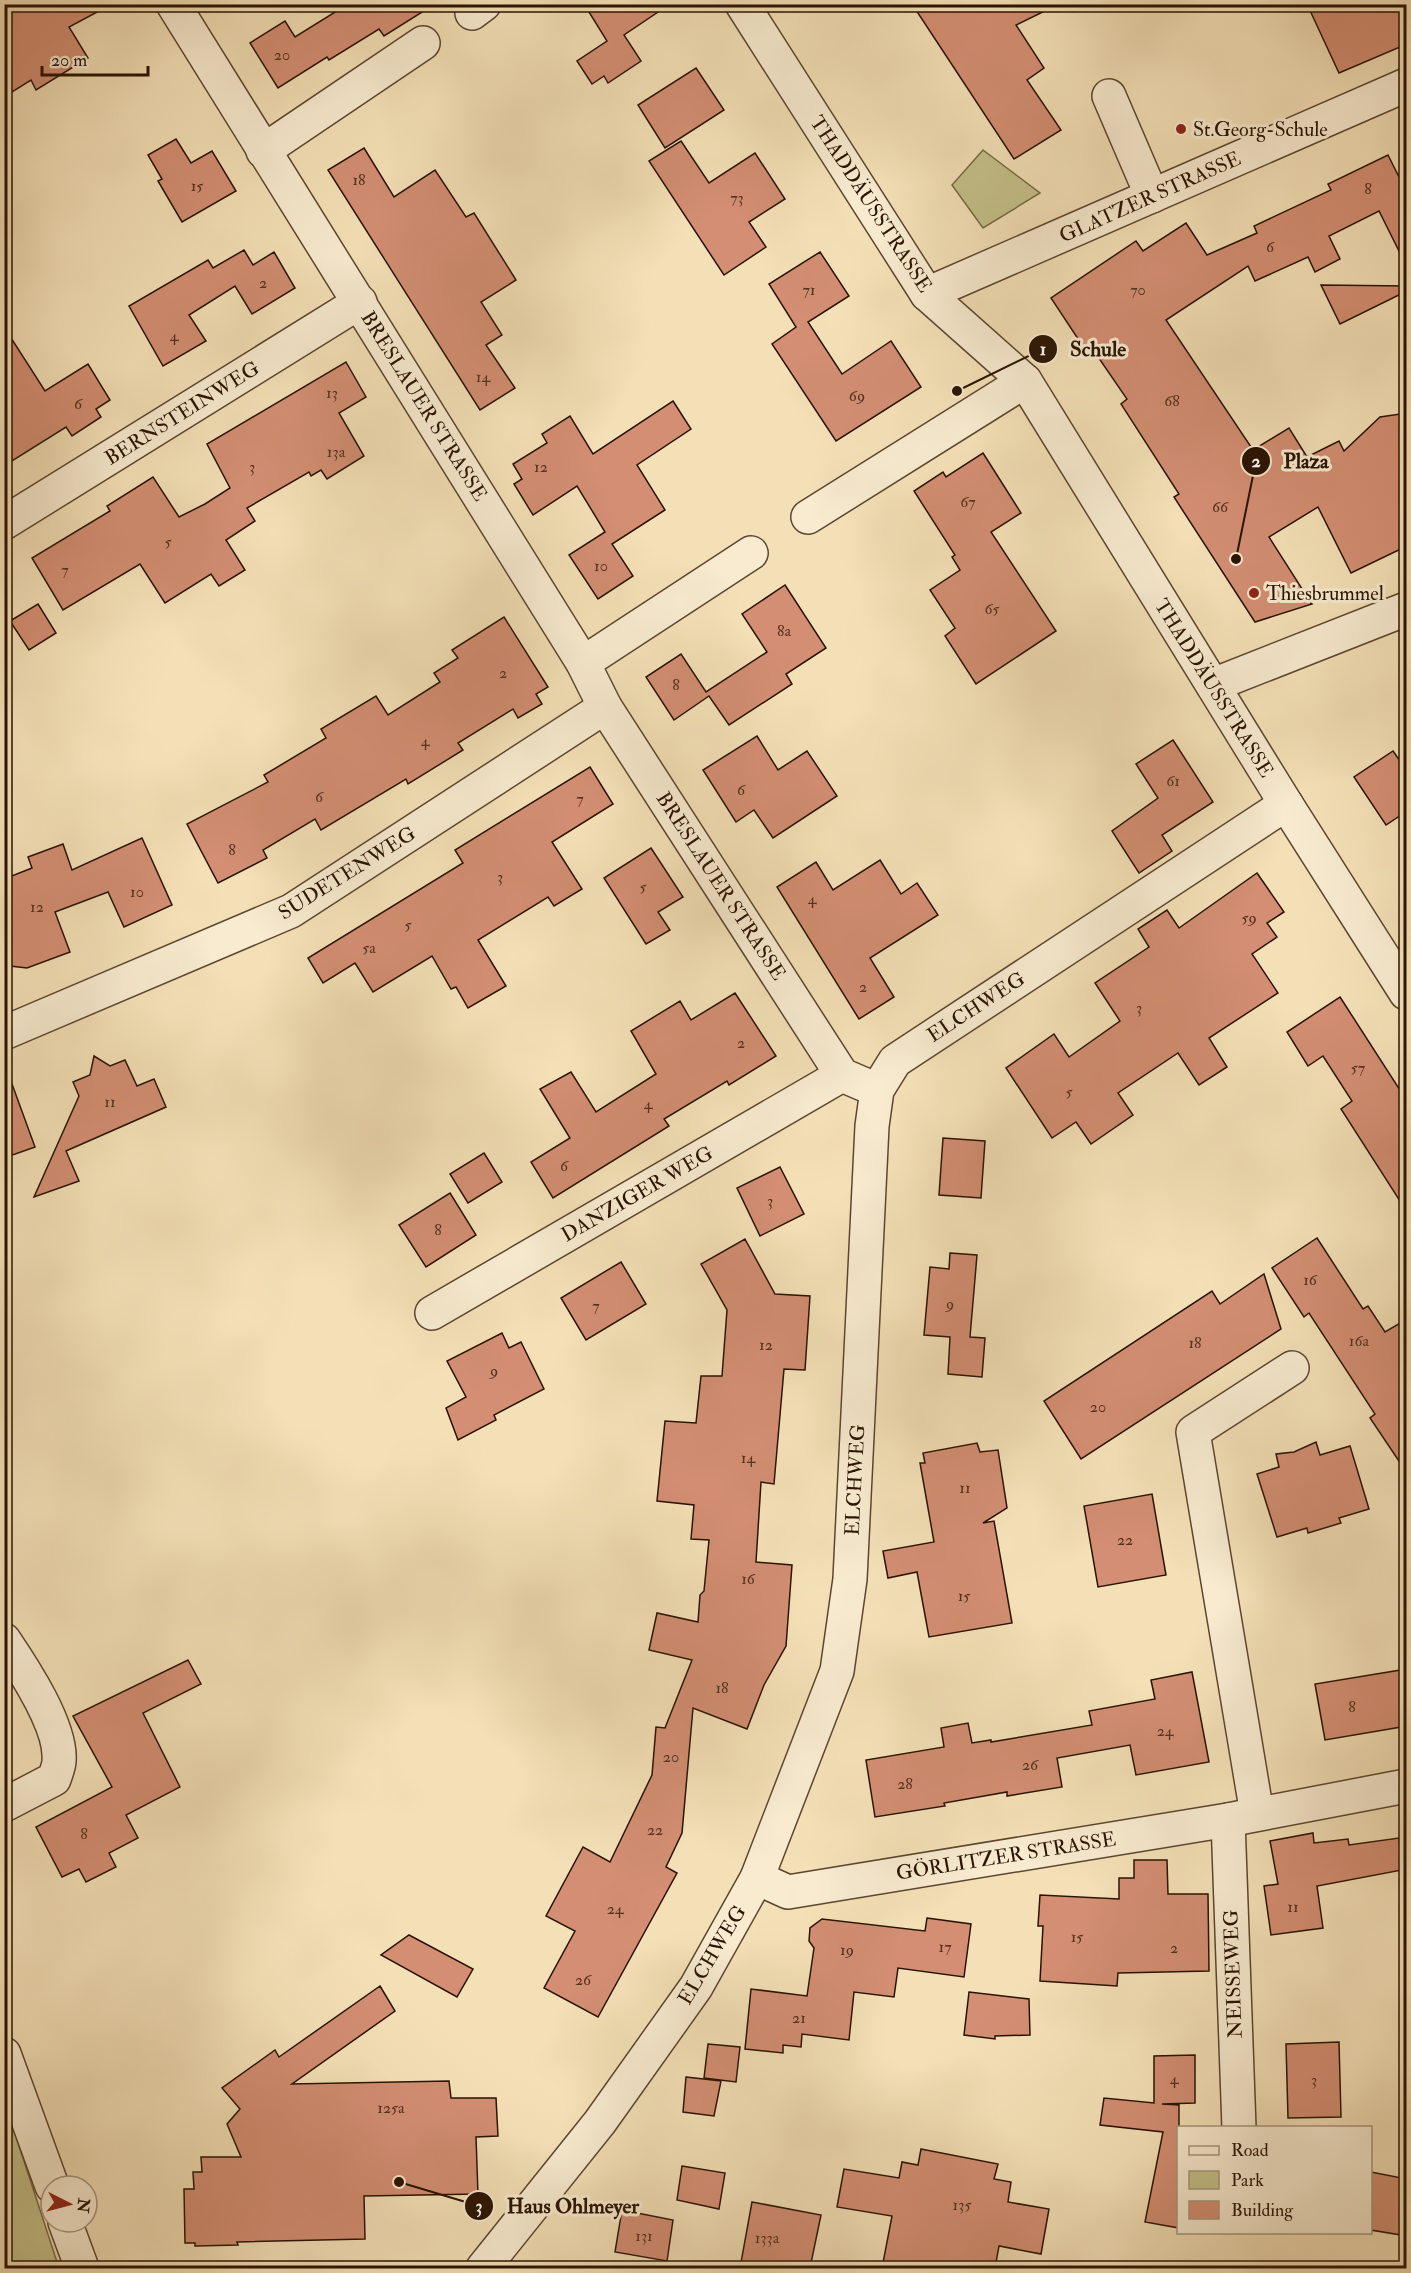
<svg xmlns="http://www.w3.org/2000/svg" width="1411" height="2273" font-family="'IM FELL Double Pica',serif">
  <rect width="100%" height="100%" fill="#f4e0b7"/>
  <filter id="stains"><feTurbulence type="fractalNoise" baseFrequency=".00333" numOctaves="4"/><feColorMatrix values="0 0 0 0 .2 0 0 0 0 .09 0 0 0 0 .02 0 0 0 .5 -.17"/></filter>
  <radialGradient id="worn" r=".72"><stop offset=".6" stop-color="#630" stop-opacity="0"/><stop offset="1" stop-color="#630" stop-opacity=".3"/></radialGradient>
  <g fill="#c4c089" stroke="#766a46" stroke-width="1.5">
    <polygon points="983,150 1040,193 983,228 952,185"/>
    <polygon points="5,2103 59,2268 5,2268"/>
  </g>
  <g fill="#d38e73" stroke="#291302" stroke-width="1.5">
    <polygon points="4,4 112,4 69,27 88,58 36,90 31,80 4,97"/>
    <polygon points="348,4 435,4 384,36 379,29 329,60 327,57 278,88 250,43 285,21 295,37"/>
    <polygon points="584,4 670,4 624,35 641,61 608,83 604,76 592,84 577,61 607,41"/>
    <polygon points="912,4 1059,4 1016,25 1044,68 1027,80 1061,130 1014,159"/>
    <polygon points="1307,4 1407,4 1407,44 1339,73"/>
    <polygon points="696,68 724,110 665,148 638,105"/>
    <polygon points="176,139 191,163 212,151 236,191 182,222 158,181 162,179 148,155"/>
    <polygon points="681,141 709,183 755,153 785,199 749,222 766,247 724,275 649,161"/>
    <polygon points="364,148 394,197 435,170 466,217 474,213 516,280 481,302 502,335 486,345 515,388 480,410 328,170"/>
    <polygon points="1388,155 1407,193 1407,267 1379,211 1329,236 1340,259 1315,272 1308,257 1255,281 1248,266 1166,320 1253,450 1289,428 1307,457 1339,441 1344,451 1380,417 1407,413 1407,546 1351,573 1318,507 1269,537 1306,595 1303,596 1312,604 1255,622 1174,497 1179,494 1121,404 1127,399 1094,351 1088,354 1051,298 1136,241 1143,251 1186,223 1207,255 1257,233 1254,226 1331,190 1328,184"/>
    <polygon points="244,250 253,265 274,252 295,288 252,314 235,286 189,315 206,341 163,366 129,306 208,260 213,268"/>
    <polygon points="820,252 849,296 808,322 842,374 891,341 921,387 836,441 772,344 796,327 769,284"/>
    <polygon points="1321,285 1407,286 1407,291 1340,324"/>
    <polygon points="4,327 45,391 88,364 110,400 96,409 101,417 72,436 66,427 4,466"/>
    <polygon points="346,362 366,397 339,413 364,456 327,479 321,470 311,476 309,472 247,508 255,521 226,540 245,570 219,586 211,574 165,603 140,564 63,610 32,558 110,511 107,506 153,477 179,517 205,504 230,488 207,444"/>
    <polygon points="673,401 691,429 637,465 665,510 612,544 633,576 598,599 569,555 605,532 577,486 533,515 514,484 522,479 513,464 547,443 542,434 570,416 593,454"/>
    <polygon points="983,453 1021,513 991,532 1056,631 976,684 945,636 955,628 930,590 960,570 952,557 955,555 914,491 943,472 946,477"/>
    <polygon points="785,585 826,648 786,674 792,684 729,725 709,696 674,720 646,677 681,654 706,692 767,652 742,614"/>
    <polygon points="38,604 56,633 29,650 10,621"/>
    <polygon points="504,617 548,687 536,694 542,704 518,718 513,709 458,743 463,750 408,784 406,779 321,830 315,819 263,850 267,858 218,883 187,824 268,782 264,775 326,738 321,729 376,696 388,715 440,682 434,673 458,658 452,650"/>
    <polygon points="757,736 778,770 807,751 837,796 773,838 754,810 736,822 703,770"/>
    <polygon points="1173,740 1213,802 1162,835 1172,851 1139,873 1112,831 1158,798 1136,764"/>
    <polygon points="1393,751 1407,771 1407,811 1386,825 1354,777"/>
    <polygon points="590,767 613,804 552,842 582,889 554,906 548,897 478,940 506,986 468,1008 456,987 451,989 432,956 373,992 355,963 323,983 308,958 463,863 455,850"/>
    <polygon points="142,838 172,905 124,927 108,892 55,912 70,952 27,968 10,966 4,953 4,879 32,868 28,857 63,844 72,870"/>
    <polygon points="651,848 683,897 658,912 670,930 646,944 604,878"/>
    <polygon points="880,860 901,894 917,883 938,915 870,958 894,997 859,1019 777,887 816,862 833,890"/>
    <polygon points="1257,873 1284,912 1267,923 1277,937 1252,954 1278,993 1209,1038 1227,1067 1199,1085 1178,1053 1118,1093 1133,1115 1091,1144 1076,1122 1052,1138 1006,1068 1054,1034 1069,1057 1120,1021 1095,983 1149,947 1138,929 1167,910 1179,928"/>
    <polygon points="735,993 776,1056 729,1085 727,1081 664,1119 669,1126 553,1198 531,1162 570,1138 540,1089 571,1072 596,1112 656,1074 631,1031 680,1001 691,1020"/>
    <polygon points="1340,997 1407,1101 1407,1212 1341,1109 1352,1101 1323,1056 1308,1066 1287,1032"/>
    <polygon points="94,1056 110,1066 125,1060 137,1086 154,1079 166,1107 66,1151 79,1181 34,1197 79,1096 73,1082 90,1075"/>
    <polygon points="4,1073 8,1073 35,1147 4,1158"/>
    <polygon points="943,1138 985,1141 981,1198 939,1195"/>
    <polygon points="484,1153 502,1182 468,1203 450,1174"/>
    <polygon points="780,1167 804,1214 760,1236 737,1188"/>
    <polygon points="450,1193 476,1235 426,1267 399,1225"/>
    <polygon points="1317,1238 1363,1309 1368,1306 1385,1332 1407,1319 1407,1473 1370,1418 1375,1414 1309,1313 1304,1317 1272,1268"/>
    <polygon points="745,1239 775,1294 810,1296 805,1370 784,1369 774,1484 761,1482 756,1562 792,1565 786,1646 764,1685 747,1729 693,1708 682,1833 666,1867 677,1873 598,2017 544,1988 575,1931 546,1916 583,1847 610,1862 652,1775 656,1727 665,1728 692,1660 649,1650 657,1613 698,1622 700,1595 704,1591 709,1540 691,1539 694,1505 657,1501 665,1421 696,1423 701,1376 722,1376 727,1310 701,1264"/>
    <polygon points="950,1253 977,1255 970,1337 985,1338 982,1377 948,1374 950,1337 924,1335 930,1267 949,1269"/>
    <polygon points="621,1262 646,1304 586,1340 561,1298"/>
    <polygon points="1264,1274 1281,1329 1081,1459 1044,1401 1212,1291 1220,1304"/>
    <polygon points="502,1333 509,1348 521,1342 544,1389 494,1415 496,1420 458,1440 446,1408 466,1397 447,1361"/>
    <polygon points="1316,1442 1320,1455 1350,1446 1369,1509 1339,1518 1341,1523 1308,1533 1307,1528 1277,1537 1257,1474 1279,1467 1276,1454 1294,1452"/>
    <polygon points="977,1443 980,1452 998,1450 1007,1508 983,1523 994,1521 1012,1623 929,1637 917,1572 888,1578 883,1551 934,1542 920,1463 925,1463 923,1453"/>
    <polygon points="1152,1494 1166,1575 1098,1587 1084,1506"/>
    <polygon points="188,1660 201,1684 143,1713 180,1787 126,1815 138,1838 109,1853 116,1867 86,1882 79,1869 62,1877 36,1827 112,1787 73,1716"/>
    <polygon points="1407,1669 1407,1726 1325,1740 1315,1684"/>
    <polygon points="1192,1672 1209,1762 1136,1775 1130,1745 1057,1758 1062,1787 1007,1796 1007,1792 944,1803 945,1806 875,1817 866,1760 944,1747 941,1728 968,1723 972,1743 991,1740 991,1742 1092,1725 1089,1711 1155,1699 1151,1680"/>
    <polygon points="1313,1833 1314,1843 1348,1839 1349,1845 1399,1838 1402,1870 1317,1886 1323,1928 1271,1935 1264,1886 1278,1884 1270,1841"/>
    <polygon points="1134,1860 1167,1860 1168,1894 1208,1894 1209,1971 1118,1973 1117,1986 1040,1981 1043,1926 1038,1926 1040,1895 1119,1899 1119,1878 1134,1878"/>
    <polygon points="927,1918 971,1924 964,1977 898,1968 894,1997 854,1992 849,2040 802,2034 801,2047 783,2045 783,2053 745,2049 751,1989 807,1996 814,1948 809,1941 810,1928 822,1919 925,1931"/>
    <polygon points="409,1935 473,1969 457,1997 381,1955"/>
    <polygon points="380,1986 395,2011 292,2084 449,2081 451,2098 496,2098 498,2136 476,2137 478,2194 364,2196 365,2239 237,2242 238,2245 195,2246 195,2243 185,2243 184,2189 194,2189 193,2172 202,2172 201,2157 241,2157 227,2124 240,2109 222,2088 275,2050 279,2057"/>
    <polygon points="969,1992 1029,1999 1030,2035 995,2036 995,2039 964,2035"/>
    <polygon points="1339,2042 1341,2117 1288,2118 1286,2044"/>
    <polygon points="708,2044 740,2047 736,2082 704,2078"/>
    <polygon points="1195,2055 1195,2103 1162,2104 1179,2105 1179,2228 1145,2222 1163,2132 1100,2125 1104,2098 1154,2103 1154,2056"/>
    <polygon points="686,2077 721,2081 714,2116 683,2112"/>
    <polygon points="921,2149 998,2164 994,2179 1011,2182 1008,2202 1049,2209 1041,2254 999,2246 995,2268 882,2268 892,2216 837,2207 844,2169 899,2178 902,2162 918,2165"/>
    <polygon points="682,2166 725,2173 719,2209 677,2200"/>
    <polygon points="1371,2172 1407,2179 1407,2236 1371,2230"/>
    <polygon points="752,2202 821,2215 810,2268 740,2268"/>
    <polygon points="622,2210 673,2220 667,2261 615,2252"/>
  </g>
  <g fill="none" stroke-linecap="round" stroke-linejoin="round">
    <g stroke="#5c462f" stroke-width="36">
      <g id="minor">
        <polyline points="173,4 583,663 605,707 842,1075 877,1090"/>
        <polyline points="742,4 927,294 1025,381 1286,804 1406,993"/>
        <polyline points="472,13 484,4"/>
        <polyline points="1109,96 1152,196"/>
        <polyline points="263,151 423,43"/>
        <polyline points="927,294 1406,85"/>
        <polyline points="808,517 1025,381"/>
        <polyline points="4,523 360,302"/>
        <polyline points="583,663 751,553"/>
        <polyline points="1213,685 1406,609"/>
        <polyline points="4,1033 291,911 605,707"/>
        <polyline points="432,1313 842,1075"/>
        <path d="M4 1640C23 1668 62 1727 59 1761 59 1766 56 1773 54 1779L4 1805"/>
        <polyline points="1257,1814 1193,1432 1292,1368"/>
        <polyline points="1228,1820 1239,2128"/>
        <polyline points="757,1878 788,1892 1228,1820 1406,1786"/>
        <polyline points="4,2054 52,2186"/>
        <polyline points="65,2222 82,2268"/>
        <polyline points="483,2268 600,2122 696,1987 757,1878 837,1671 850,1579 872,1126 877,1090 895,1061 1286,804"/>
      </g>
    </g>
    <use href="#minor" stroke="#f8ebd0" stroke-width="33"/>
  </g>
  <g fill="#8f2418" stroke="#f8ebd0" stroke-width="2">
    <circle cx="1181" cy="129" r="6"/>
    <circle cx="1254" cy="593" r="6"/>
  </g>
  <g text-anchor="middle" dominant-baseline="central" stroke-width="6" stroke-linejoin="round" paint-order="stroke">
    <g font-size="16" fill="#54321e">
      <text x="282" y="55">20</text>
      <text x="359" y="180">18</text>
      <text x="197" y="186">15</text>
      <text x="1368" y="189">8</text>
      <text x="737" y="198">73</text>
      <text x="1270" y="247">6</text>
      <text x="263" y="283">2</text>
      <text x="809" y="290">71</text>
      <text x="1138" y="290">70</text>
      <text x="174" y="336">4</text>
      <text x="483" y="377">14</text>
      <text x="332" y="393">13</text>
      <text x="857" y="396">69</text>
      <text x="1172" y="401">68</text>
      <text x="78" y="404">6</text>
      <text x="336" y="452">13a</text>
      <text x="252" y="467">3</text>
      <text x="541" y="467">12</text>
      <text x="968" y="502">67</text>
      <text x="1220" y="507">66</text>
      <text x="168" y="542">5</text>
      <text x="601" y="566">10</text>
      <text x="65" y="570">7</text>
      <text x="992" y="609">65</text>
      <text x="784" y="631">8a</text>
      <text x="503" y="673">2</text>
      <text x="676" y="685">8</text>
      <text x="425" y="741">4</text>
      <text x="1173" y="781">61</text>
      <text x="741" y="790">6</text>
      <text x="319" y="797">6</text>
      <text x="580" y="799">7</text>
      <text x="232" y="850">8</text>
      <text x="500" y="877">3</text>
      <text x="643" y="887">5</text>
      <text x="137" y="892">10</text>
      <text x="812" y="899">4</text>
      <text x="37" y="907">12</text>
      <text x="1249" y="918">59</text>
      <text x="408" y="925">5</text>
      <text x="369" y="948">5a</text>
      <text x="863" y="987">2</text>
      <text x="1139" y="1008">3</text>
      <text x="741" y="1043">2</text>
      <text x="1358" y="1068">57</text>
      <text x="1069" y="1092">5</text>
      <text x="110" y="1102">11</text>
      <text x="648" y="1104">4</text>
      <text x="564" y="1166">6</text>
      <text x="770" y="1201">3</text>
      <text x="438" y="1230">8</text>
      <text x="1310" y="1280">16</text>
      <text x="950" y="1304">9</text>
      <text x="596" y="1306">7</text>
      <text x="1359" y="1341">16a</text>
      <text x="1195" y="1343">18</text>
      <text x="766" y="1345">12</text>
      <text x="494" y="1371">9</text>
      <text x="1098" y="1407">20</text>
      <text x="748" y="1458">14</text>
      <text x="965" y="1488">11</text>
      <text x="1125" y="1540">22</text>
      <text x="748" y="1579">16</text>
      <text x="964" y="1596">15</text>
      <text x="722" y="1688">18</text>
      <text x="1352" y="1707">8</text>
      <text x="1165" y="1731">24</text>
      <text x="671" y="1757">20</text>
      <text x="1030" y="1765">26</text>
      <text x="905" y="1784">28</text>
      <text x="655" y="1830">22</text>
      <text x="84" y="1834">8</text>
      <text x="1293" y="1907">11</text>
      <text x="615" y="1909">24</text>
      <text x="1077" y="1937">15</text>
      <text x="945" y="1947">17</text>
      <text x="1174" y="1948">2</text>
      <text x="847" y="1950">19</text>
      <text x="583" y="1980">26</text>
      <text x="799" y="2018">21</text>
      <text x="1174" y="2079">4</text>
      <text x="1314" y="2080">3</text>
      <text x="391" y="2108">125a</text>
      <text x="962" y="2205">135</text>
      <text x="644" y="2236">131</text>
      <text x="767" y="2238">133a</text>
    </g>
    <g font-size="20" fill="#291302" stroke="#f8ebd0" text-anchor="start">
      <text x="1193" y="129">St.Georg-Schule</text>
      <text x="1266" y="593">Thiesbrummel</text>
    </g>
    <g font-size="20" fill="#291302" stroke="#f8ebd0">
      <text transform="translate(1150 197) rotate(-24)">GLATZER STRASSE</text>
      <text transform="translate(871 204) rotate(57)">THADDÄUSSTRASSE</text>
      <text transform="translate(424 406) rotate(58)">BRESLAUER STRASSE</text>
      <text transform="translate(182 413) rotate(-32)">BERNSTEINWEG</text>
      <text transform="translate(1214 688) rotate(58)">THADDÄUSSTRASSE</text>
      <text transform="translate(347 873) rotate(-32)">SUDETENWEG</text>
      <text transform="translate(721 886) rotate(57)">BRESLAUER STRASSE</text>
      <text transform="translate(976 1007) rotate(-33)">ELCHWEG</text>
      <text transform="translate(637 1194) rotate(-30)">DANZIGER WEG</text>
      <text transform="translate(855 1480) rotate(-87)">ELCHWEG</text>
      <text transform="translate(1006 1856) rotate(-9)">GÖRLITZER STRASSE</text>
      <text transform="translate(712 1955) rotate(-59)">ELCHWEG</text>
      <text transform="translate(1233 1974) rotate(-92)">NEISSEWEG</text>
    </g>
  </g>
  <path fill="none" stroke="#291302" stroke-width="2" d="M957 391L1043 349M1236 559L1256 461M399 2182L479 2206"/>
  <g fill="#291302" stroke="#f8ebd0" stroke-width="2">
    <circle cx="957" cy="391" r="6"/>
    <circle cx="1236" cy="559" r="6"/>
    <circle cx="399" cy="2182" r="6"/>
    <circle cx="1043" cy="349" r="15"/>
    <circle cx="1256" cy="461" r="15"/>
    <circle cx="479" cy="2206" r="15"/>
  </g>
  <g font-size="18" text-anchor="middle" font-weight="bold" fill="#fff">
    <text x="1043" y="355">1</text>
    <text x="1256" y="467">2</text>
    <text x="479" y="2212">3</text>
  </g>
  <g font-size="21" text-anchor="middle" font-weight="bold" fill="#291302" stroke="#f8ebd0" stroke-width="6" stroke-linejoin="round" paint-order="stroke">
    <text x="1098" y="356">Schule</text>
    <text x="1306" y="468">Plaza</text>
    <text x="573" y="2213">Haus Ohlmeyer</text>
  </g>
  <rect width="1411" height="2273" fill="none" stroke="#f4e0b7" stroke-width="24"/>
  <rect x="6" y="6" width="1399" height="2261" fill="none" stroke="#291302" stroke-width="3"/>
  <rect x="12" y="12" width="1387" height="2249" fill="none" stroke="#291302" stroke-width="1.5"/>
  <rect x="1177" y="2126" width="195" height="108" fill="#f8ebd0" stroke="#a5957e" stroke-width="1.5"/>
  <rect x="1189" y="2146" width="30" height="9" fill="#f8ebd0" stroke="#a5957e" stroke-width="1.5"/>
  <text x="1231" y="2156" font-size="18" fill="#291302">Road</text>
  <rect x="1189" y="2171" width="30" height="18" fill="#c4c089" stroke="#a5957e" stroke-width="1.5"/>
  <text x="1231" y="2186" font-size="18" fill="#291302">Park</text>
  <rect x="1189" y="2201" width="30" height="18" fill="#d38e73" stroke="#a5957e" stroke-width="1.5"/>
  <text x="1231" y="2216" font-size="18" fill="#291302">Building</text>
  <g transform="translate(69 2204) rotate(96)"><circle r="28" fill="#f8ebd0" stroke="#a5957e" stroke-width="1.5"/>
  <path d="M0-4.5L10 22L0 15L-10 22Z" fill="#8f2418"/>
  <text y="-9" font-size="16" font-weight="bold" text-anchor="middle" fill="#291302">N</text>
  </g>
  <path d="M42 66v9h106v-9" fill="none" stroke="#291302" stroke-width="3"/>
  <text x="51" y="66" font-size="18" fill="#291302" stroke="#f8ebd0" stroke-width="4.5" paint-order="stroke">20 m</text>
  <rect width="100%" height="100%" filter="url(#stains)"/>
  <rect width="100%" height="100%" fill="url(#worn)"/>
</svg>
